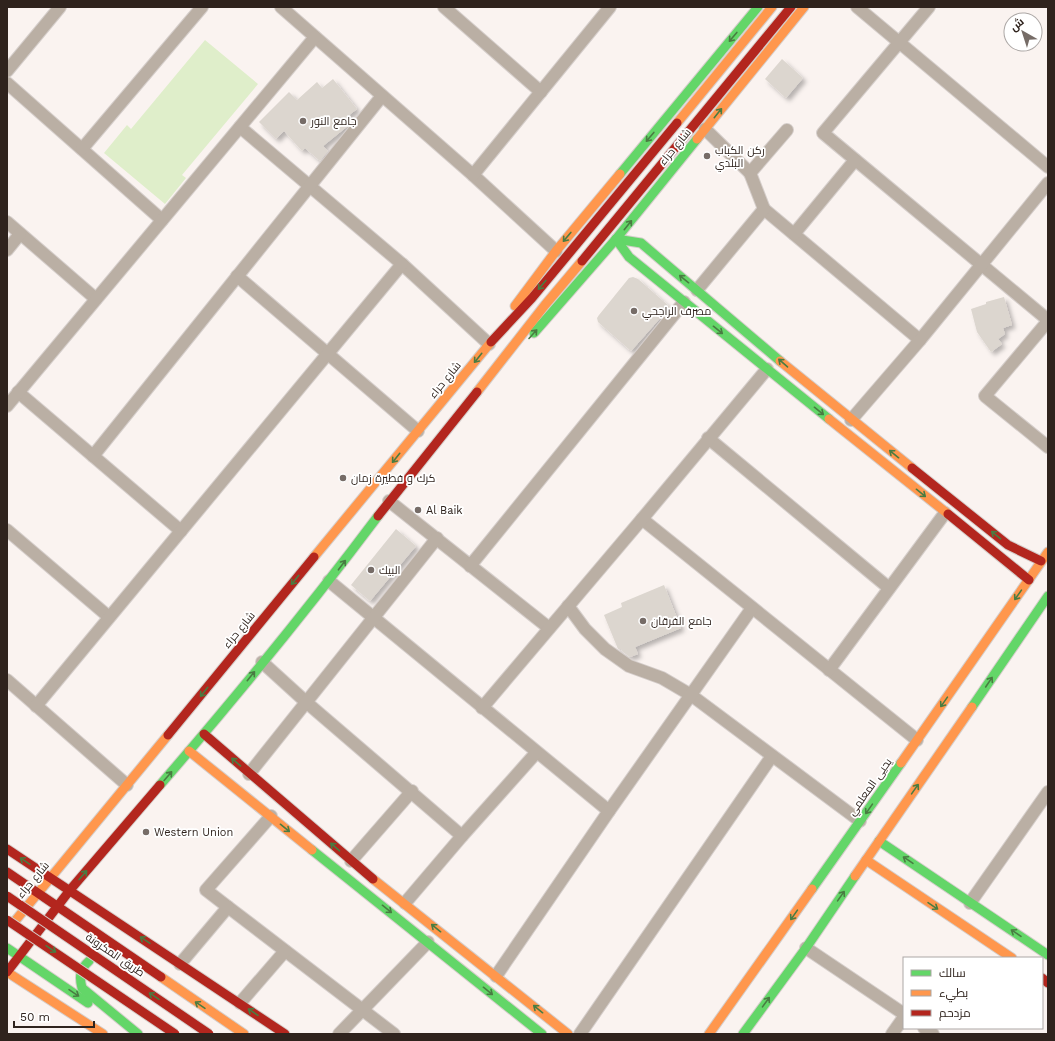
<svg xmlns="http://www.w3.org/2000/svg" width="1055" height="1041" font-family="'Work Sans',Cairo,sans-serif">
  <defs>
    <filter id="shadow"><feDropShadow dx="3.5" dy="3.5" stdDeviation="2" flood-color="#0004"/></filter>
  </defs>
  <rect width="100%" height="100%" fill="#faf3f0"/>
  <polygon fill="#dfeeca" points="205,40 258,84 182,175 186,178 165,204 104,153 127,125 131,129"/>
  <g fill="#dcd6cf" filter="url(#shadow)">
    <polygon points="782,59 803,78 786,98 765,79"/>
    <polygon points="333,79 357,109 344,119 349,125 323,146 328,151 320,161 305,148 302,151 284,131 276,139 259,122 289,92 297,100 317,82 322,88"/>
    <polygon points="633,277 638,279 670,307 631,351 598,322 597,318 599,315 629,278"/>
    <polygon points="1004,297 1012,325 1003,328 1005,334 998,339 1002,344 991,352 977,332 971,309 986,304 986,302"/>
    <polygon points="396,529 416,546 370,601 351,585"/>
    <polygon points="664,585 681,628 635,647 638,654 630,657 623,652 621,649 618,649 604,615 622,607 621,603"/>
  </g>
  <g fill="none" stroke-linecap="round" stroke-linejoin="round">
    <g stroke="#d5cecb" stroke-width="14">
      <g id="street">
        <polyline points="281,7 473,175 556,251"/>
        <polyline points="444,7 541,92"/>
        <polyline points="857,7 1048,167"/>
        <polyline points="929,7 823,133 1048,320"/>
        <polyline points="7,71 60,7"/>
        <polyline points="7,83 162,220"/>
        <polyline points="240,127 402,264 489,344"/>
        <polyline points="705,129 750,173"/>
        <polyline points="82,149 202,7"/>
        <polyline points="473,175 610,7"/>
        <polyline points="764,209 920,340"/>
        <polyline points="7,222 96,299"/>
        <polyline points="794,234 855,160"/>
        <polyline points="7,250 20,234"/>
        <polyline points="237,276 418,431"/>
        <polyline points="697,290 764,209 750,173 787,130"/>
        <polyline points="1048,321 985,396 1048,447"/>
        <polyline points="18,392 181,531"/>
        <polyline points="7,406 315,37"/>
        <polyline points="851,420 920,340 1048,183"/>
        <polyline points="708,438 889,588"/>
        <polyline points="93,456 382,96"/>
        <polyline points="389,501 549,628"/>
        <polyline points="642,519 917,740"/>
        <polyline points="7,530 109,617"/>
        <polyline points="470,566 684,302"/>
        <polyline points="329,581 609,811"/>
        <polyline points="568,606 585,629 605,649 629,666 662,678 691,695 860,821"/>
        <polyline points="262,662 306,702 462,836"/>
        <polyline points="829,670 945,513"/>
        <polyline points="7,680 127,785"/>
        <polyline points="36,706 402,264"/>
        <polyline points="482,708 642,519 767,369"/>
        <polyline points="249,774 437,538"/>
        <polyline points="351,861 412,791"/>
        <polyline points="405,903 462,836 536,753"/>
        <polyline points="970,903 1048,792"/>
        <polyline points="228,907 394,1034"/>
        <polyline points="806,948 904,1014"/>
        <polyline points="180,964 228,907 206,890 271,816"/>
        <polyline points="496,976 609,811 752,608"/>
        <polyline points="240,1003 285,951"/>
        <polyline points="924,1028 933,1034"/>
        <polyline points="339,1034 428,942"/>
        <polyline points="580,1034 772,756"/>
        <polyline points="892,1034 904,1017"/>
      </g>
    </g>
    <g stroke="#d5cecb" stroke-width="11">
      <g id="fast">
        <polyline points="620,174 758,7"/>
        <polyline points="616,239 641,243 780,361"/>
        <polyline points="616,239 629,257 829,419"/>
        <polyline points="534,333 616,239 697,139"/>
        <polyline points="972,707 1048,596"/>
        <path d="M160 785C236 697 309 608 378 516"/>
        <polyline points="879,841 1048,955"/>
        <polyline points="312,850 542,1034"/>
        <polyline points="812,889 901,763"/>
        <polyline points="7,948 88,1003"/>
        <path d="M89 961C80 969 79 977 82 988L138 1034"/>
        <polyline points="743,1034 806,948 855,876"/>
      </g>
    </g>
    <g stroke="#d5cecb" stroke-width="11">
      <g id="slow">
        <polyline points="677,123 772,7"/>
        <polyline points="697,139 804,7"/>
        <polyline points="515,306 556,251 620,174"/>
        <polyline points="780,361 912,468"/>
        <polyline points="477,392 545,305 582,261"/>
        <polyline points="829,419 948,514"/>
        <polyline points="314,557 491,342"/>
        <polyline points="189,751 312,850"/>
        <polyline points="901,763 1048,552"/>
        <polyline points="866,860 1012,958"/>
        <polyline points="855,876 972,707"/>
        <polyline points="373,879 568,1034"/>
        <polyline points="15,921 168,735"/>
        <polyline points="7,972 103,1034"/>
        <polyline points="161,977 244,1034"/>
        <polyline points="709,1034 812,889"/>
      </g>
    </g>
    <g stroke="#d5cecb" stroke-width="11">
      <g id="jam">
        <polyline points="582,261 791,7"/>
        <polyline points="491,342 532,298 677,123"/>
        <polyline points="912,468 1008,545 1041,561"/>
        <polyline points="948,514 1029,580"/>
        <polyline points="378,516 477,392"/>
        <polyline points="204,734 373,879"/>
        <polyline points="168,735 314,557"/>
        <polyline points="7,849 285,1034"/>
        <polyline points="7,872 161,977"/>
        <polyline points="7,972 70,890 160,785"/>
        <polyline points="1042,978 1048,983"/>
      </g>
    </g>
    <use href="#street" stroke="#baafa4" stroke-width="12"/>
    <use href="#fast" stroke="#63d668" stroke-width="9"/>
    <use href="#slow" stroke="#ff974d" stroke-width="9"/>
    <use href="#jam" stroke="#b3261e" stroke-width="9"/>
    <g stroke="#d5cecb" stroke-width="11" stroke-linecap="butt">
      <g id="jam-bridge">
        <polyline points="7,896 209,1034"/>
        <polyline points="7,920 175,1034"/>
      </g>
    </g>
    <use href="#jam-bridge" stroke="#b3261e" stroke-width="9"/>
  </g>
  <defs><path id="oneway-shaft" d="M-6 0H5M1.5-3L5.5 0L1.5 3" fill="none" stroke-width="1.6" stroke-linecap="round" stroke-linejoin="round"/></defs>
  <g stroke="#497c42">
    <use href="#oneway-shaft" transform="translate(733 37) rotate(130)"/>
    <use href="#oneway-shaft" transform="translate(718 113) rotate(-51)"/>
    <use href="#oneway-shaft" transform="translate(650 137) rotate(130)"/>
    <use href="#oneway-shaft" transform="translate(628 225) rotate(-51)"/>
    <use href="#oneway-shaft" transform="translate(567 237) rotate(130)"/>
    <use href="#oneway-shaft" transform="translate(684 279) rotate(-141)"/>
    <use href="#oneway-shaft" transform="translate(542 285) rotate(130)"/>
    <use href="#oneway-shaft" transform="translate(718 330) rotate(39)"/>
    <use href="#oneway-shaft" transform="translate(533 334) rotate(-48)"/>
    <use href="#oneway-shaft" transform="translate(478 358) rotate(129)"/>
    <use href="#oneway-shaft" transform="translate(783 363) rotate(-139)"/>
    <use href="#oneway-shaft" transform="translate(819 411) rotate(39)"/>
    <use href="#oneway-shaft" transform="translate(894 454) rotate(-141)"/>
    <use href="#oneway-shaft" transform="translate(396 458) rotate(129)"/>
    <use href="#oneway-shaft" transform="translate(921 493) rotate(39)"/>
    <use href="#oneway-shaft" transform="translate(996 535) rotate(-141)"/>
    <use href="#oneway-shaft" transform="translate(342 565) rotate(-53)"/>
    <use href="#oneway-shaft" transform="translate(295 580) rotate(129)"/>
    <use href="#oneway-shaft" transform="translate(1018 595) rotate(125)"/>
    <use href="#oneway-shaft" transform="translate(251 676) rotate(-51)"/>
    <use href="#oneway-shaft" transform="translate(989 682) rotate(-56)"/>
    <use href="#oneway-shaft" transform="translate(204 692) rotate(129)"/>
    <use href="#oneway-shaft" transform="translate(944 702) rotate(125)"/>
    <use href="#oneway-shaft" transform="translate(236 762) rotate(-139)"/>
    <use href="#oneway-shaft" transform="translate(168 776) rotate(-49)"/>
    <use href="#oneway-shaft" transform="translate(915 789) rotate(-55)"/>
    <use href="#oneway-shaft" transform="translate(869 809) rotate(125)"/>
    <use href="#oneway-shaft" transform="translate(285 828) rotate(39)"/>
    <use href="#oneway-shaft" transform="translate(335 847) rotate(-139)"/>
    <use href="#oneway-shaft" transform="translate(908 860) rotate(-146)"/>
    <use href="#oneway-shaft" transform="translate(25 861) rotate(-146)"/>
    <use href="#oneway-shaft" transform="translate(83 875) rotate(-49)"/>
    <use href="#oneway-shaft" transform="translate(841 896) rotate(-55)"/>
    <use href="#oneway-shaft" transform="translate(933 906) rotate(34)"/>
    <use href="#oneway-shaft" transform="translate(387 909) rotate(39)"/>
    <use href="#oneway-shaft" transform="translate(794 915) rotate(125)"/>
    <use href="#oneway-shaft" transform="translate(436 928) rotate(-141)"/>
    <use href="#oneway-shaft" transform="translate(1016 933) rotate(-146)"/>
    <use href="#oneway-shaft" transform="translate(145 940) rotate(-146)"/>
    <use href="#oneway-shaft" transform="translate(51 949) rotate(34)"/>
    <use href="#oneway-shaft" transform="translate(488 991) rotate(39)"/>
    <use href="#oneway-shaft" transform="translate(74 993) rotate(34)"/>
    <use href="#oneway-shaft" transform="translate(154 996) rotate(-146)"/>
    <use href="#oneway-shaft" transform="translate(766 1002) rotate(-54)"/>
    <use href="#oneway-shaft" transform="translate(200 1005) rotate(-146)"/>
    <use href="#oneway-shaft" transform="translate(538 1009) rotate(-141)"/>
    <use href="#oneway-shaft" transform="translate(253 1012) rotate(-146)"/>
  </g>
  <g fill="#766c67" stroke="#fff" stroke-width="1.5">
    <circle cx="303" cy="121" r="4"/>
    <circle cx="707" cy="156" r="4"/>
    <circle cx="634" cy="311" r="4"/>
    <circle cx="343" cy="478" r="4"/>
    <circle cx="418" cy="510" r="4"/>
    <circle cx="371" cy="570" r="4"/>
    <circle cx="643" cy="621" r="4"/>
    <circle cx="146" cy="832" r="4"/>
  </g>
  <g text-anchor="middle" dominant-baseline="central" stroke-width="3.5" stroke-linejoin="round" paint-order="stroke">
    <g font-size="11" fill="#2f231d" stroke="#fff" text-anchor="start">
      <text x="311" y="121">جامع النور</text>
      <text x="715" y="150">ركن الكباب<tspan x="715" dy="13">البلدي</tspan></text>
      <text x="642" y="311">مصرف الراجحي</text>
      <text x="351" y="478">كرك و فطيرة زمان</text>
      <text x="426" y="510">Al Baik</text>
      <text x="379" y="570">البيك</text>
      <text x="651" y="621">جامع الفرقان</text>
      <text x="154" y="832">Western Union</text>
    </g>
    <g font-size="11" fill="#2f231d" stroke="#fff">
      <text transform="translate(675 147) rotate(-51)">شارع حراء</text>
      <text transform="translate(445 380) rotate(-51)">شارع حراء</text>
      <text transform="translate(239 630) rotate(-51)">شارع حراء</text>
      <text transform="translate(870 787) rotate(-55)">يحيى المعلمي</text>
      <text transform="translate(33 880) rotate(-50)">شارع حراء</text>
      <text transform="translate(115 955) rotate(34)">طريق المكرونة</text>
    </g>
  </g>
  <rect width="1055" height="1041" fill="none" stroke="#2f231d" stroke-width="16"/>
  <rect x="903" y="957" width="140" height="72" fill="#ffffff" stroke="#aca7a5"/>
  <rect x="911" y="970" width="20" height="6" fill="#63d668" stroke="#aca7a5"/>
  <text x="939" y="977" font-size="12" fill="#2f231d">سالك</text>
  <rect x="911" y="990" width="20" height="6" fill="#ff974d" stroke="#aca7a5"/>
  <text x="939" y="997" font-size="12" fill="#2f231d">بطيء</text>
  <rect x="911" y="1010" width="20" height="6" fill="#b3261e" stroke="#aca7a5"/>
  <text x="939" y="1017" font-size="12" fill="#2f231d">مزدحم</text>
  <g transform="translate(1023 32) rotate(321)"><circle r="19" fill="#ffffff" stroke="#aca7a5"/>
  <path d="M0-3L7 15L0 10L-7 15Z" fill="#766c67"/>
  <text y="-6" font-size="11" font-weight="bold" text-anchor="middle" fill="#2f231d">ش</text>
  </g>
  <path d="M14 1021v6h80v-6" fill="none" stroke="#2f231d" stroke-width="2"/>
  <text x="20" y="1021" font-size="12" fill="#2f231d" stroke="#ffffff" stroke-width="3" paint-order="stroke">50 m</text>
</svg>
